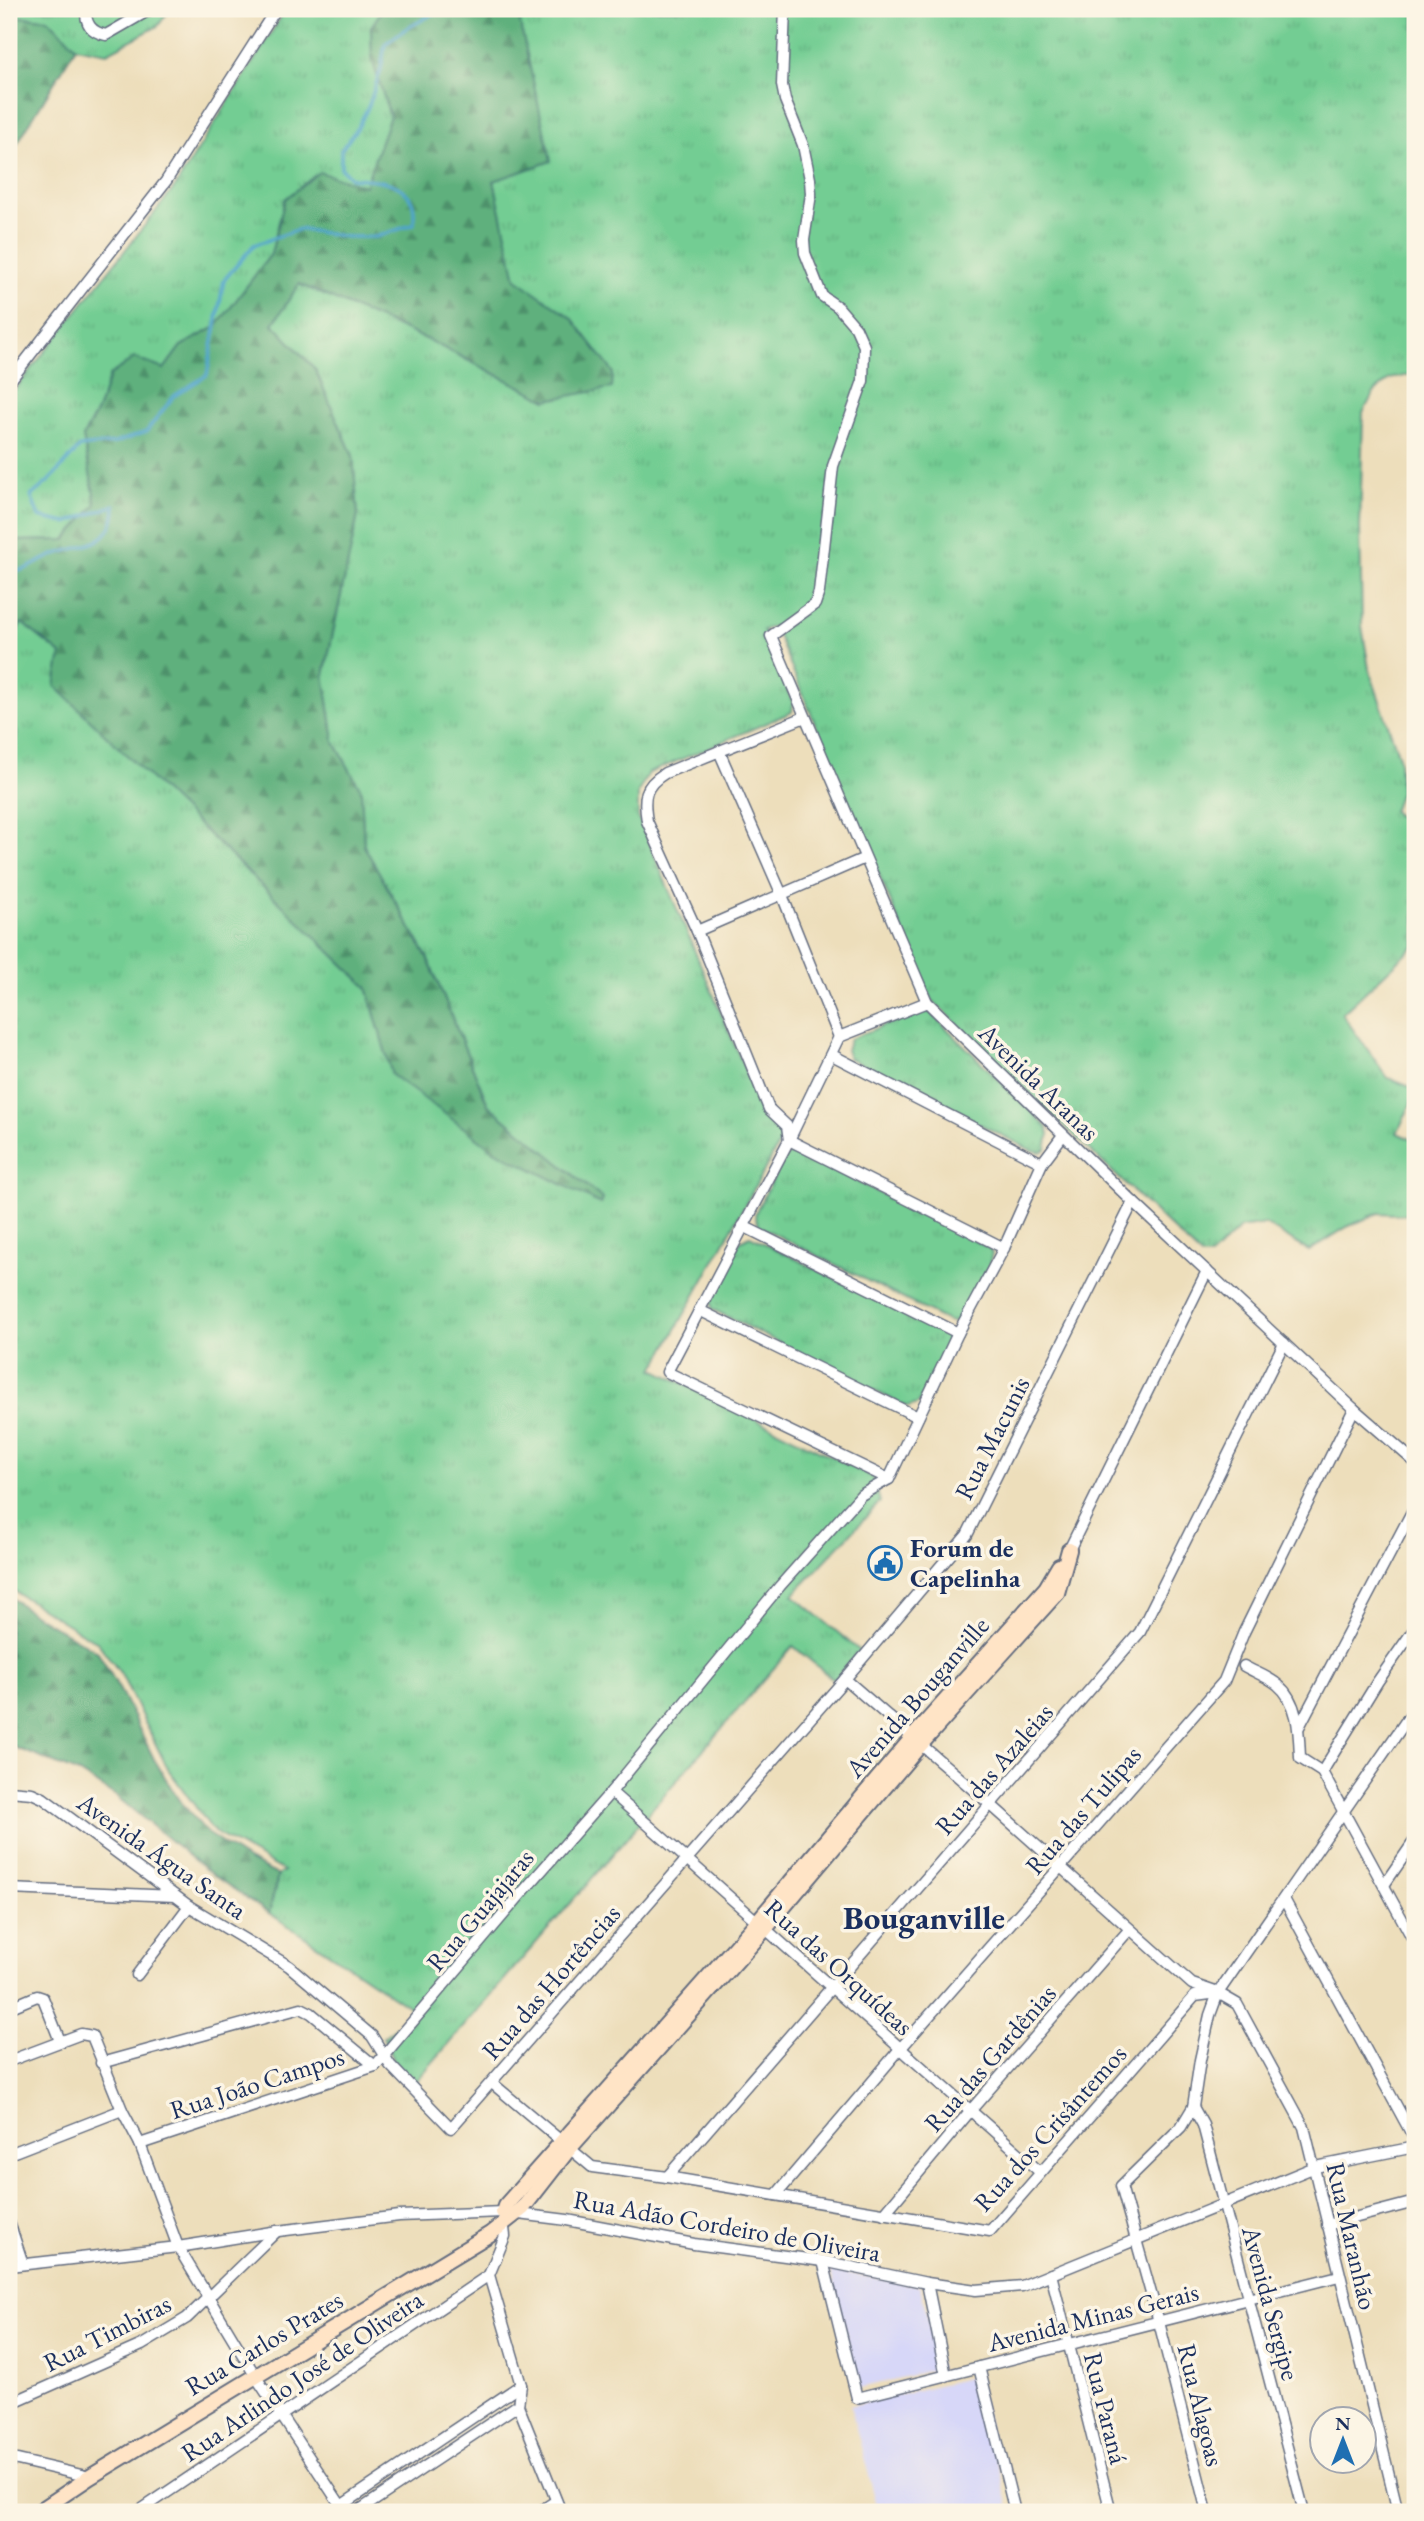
<svg xmlns="http://www.w3.org/2000/svg" width="1424" height="2521" font-family="'EB Garamond',serif">
  <defs>
    <pattern id="grass-tufts" width="24" height="20" patternUnits="userSpaceOnUse" patternTransform="scale(1.75)"><rect width="24" height="20" fill="#73cd93"/><path d="M3 7l-1-3M5 7V3M7 7l1-3M15 17l-1-3M17 17v-4M19 17l1-3" fill="none" stroke="#63b081"/></pattern>
    <pattern id="forest-firs" width="22" height="20" patternUnits="userSpaceOnUse" patternTransform="scale(1.75)"><rect width="22" height="20" fill="#5eb07d"/><path d="M5 1l3.5 6h-7zM16 11l3.5 6h-7z" fill="#4d906a"/></pattern>
  </defs>
  <rect width="100%" height="100%" fill="#fcf5e5"/>
  <filter id="ink" filterUnits="userSpaceOnUse"><feTurbulence type="fractalNoise" baseFrequency=".0143" numOctaves="2"/><feDisplacementMap in="SourceGraphic" scale="14" xChannelSelector="R" yChannelSelector="G"/><feConvolveMatrix kernelMatrix="1 2 1 2 8 2 1 2 1" color-interpolation-filters="sRGB"/></filter>
  <filter id="wash" filterUnits="userSpaceOnUse"><feTurbulence type="fractalNoise" baseFrequency=".00686" numOctaves="4" result="noise"/><feDisplacementMap in="SourceGraphic" scale="28" xChannelSelector="R" yChannelSelector="G"/><feGaussianBlur stdDeviation="1.57" result="paint"/><feColorMatrix in="noise" values="0 0 0 0 0 0 0 0 0 0 0 0 0 0 0 0 0 1.4 0 .05"/><feComposite in="paint" operator="in"/></filter>
  <g filter="url(#wash)">
    <rect width="100%" height="100%" fill="#eddebb"/>
    <g fill="#d7d7f8">
      <polygon points="830,2270 920,2286 940,2368 860,2388"/>
      <polygon points="976,2376 1010,2512 879,2512 850,2406"/>
    </g>
    <g fill="url(#grass-tufts)" stroke="#477e78" stroke-width="2">
      <polygon points="9,9 170,9 158,26 107,53 76,47 48,19 9,16"/>
      <polygon points="286,9 383,9 371,27 372,59 390,116 365,187 285,199 271,254 216,327 181,346 164,369 110,375 97,411 83,437 97,504 66,540 9,541 9,397 175,187"/>
      <polygon points="522,9 1415,9 1415,379 1410,375 1389,379 1373,394 1363,413 1360,528 1362,626 1369,669 1399,757 1400,792 1393,811 1415,834 1415,945 1342,1014 1388,1078 1415,1089 1415,1095 1397,1133 1415,1141 1415,1212 1413,1215 1378,1213 1347,1227 1309,1251 1265,1224 1240,1228 1210,1257 1202,1257 932,1000 774,626 763,630 793,703 792,712 649,773 638,792 638,817 763,1112 780,1130 781,1140 654,1369 873,1477 880,1502 793,1595 860,1651 834,1680 793,1646 413,2085 394,2063 383,2037 417,2012 269,1913 278,1875 284,1871 214,1832 168,1769 121,1674 98,1643 17,1593 9,1585 9,764 17,734 9,705 9,642 21,622 61,654 56,686 367,987 392,1075 601,1204 603,1199 488,1105 428,959 364,846 361,790 334,741 324,675 358,515 353,456 315,369 273,324 299,284 428,340 547,400 572,318 516,280 494,181"/>
      <polygon points="925,1011 930,1012 1047,1127 1049,1134 1046,1149 1041,1152 1031,1150 849,1058 846,1050 850,1039 919,1011"/>
      <polygon points="796,1151 989,1248 992,1253 989,1266 959,1320 956,1322 949,1322 759,1226 755,1216 757,1209 785,1157"/>
      <polygon points="750,1236 948,1335 949,1344 918,1404 908,1407 899,1403 712,1309 711,1298 740,1241"/>
    </g>
    <g fill="url(#forest-firs)" stroke="#3c706e" stroke-width="2">
      <polygon points="383,9 522,9 520,23 551,161 494,181 516,279 572,318 613,372 612,388 547,400 428,340 299,284 273,324 315,369 353,456 358,515 324,675 334,741 361,790 364,846 428,959 488,1105 603,1199 601,1204 494,1150 392,1075 367,987 55,686 61,654 22,623 9,642 9,541 66,540 96,504 83,437 97,411 110,375 134,358 164,369 181,346 216,327 271,254 285,199 319,172 365,186 390,116 372,59 371,27"/>
      <path d="M9 16 48 19 76 47 9 157V69C20 51 12 50 9 35 8 29 9 22 9 16Z"/>
      <polygon points="9,1596 30,1612 98,1652 122,1694 154,1759 178,1799 208,1834 249,1861 278,1875 269,1913 210,1873 116,1796 79,1773 9,1745"/>
    </g>
    <g fill="none" stroke-linecap="round" stroke-linejoin="round">
      <path stroke="#4fa4cb" stroke-width="3.5" d="M9 572C29 571 36 562 54 555 84 544 115 546 115 505L66 523 39 517 31 496 50 480 80 447 115 443 146 432 174 396 207 375 224 280 254 245 300 229 347 237H376L414 224C414 217 415 208 412 202 403 180 371 179 351 178L341 168V150L358 127 369 105 381 69 385 44 404 30 442 9"/>
    </g>
  </g>
  <g filter="url(#ink)">
    <g fill="none" stroke-linecap="round" stroke-linejoin="round">
      <g stroke="#646c7f" stroke-width="13">
        <g id="street">
          <path d="M86 9C85 23 91 32 106 35L151 9"/>
          <polyline points="785,9 782,85 785,100 803,145 810,179 811,194 804,240 805,253 822,296 838,307 856,328 864,346 863,381 833,466 819,592 815,604 771,636 927,1002 1133,1202 1354,1409 1415,1462"/>
          <polyline points="9,382 166,181 276,9"/>
          <path d="M805 717 665 773C644 786 643 797 647 821L697 931 769 1109 787 1126 789 1140 1004 1248"/>
          <polyline points="719,751 782,895 839,1037"/>
          <polyline points="697,931 865,858"/>
          <polyline points="832,1055 1042,1163"/>
          <polyline points="743,1226 958,1333"/>
          <polyline points="699,1310 918,1417"/>
          <polyline points="889,1479 667,1372 789,1140 839,1037 927,1002"/>
          <polyline points="1069,1550 1207,1271"/>
          <path d="M1244 1666C1254 1672 1269 1677 1278 1685 1299 1702 1299 1734 1300 1758L1322 1772 1415 1943"/>
          <polyline points="845,1679 991,1805 1192,1984 1218,1993 1237,2004 1304,2127 1398,2512"/>
          <polyline points="1299,1727 1415,1506"/>
          <polyline points="1322,1772 1378,1681 1415,1628"/>
          <polyline points="9,1791 32,1793 43,1798 189,1906 289,1966 372,2036 390,2065 451,2128 845,1679 967,1535 1133,1202"/>
          <polyline points="611,1792 1040,2172"/>
          <polyline points="1384,1885 1415,1840"/>
          <polyline points="9,1889 175,1896"/>
          <polyline points="1284,1899 1415,2140"/>
          <polyline points="137,1975 189,1906"/>
          <polyline points="9,2008 37,1996 43,1998 60,2041"/>
          <polyline points="9,2061 81,2034 92,2036 122,2110 140,2144 178,2247 256,2377 345,2512"/>
          <polyline points="101,2063 301,2008 311,2013 375,2066"/>
          <polyline points="492,2083 592,2167 667,2177 990,2231 1195,1996 1218,1993 1415,1708"/>
          <polyline points="1193,2107 1203,2125 1304,2512"/>
          <polyline points="140,2144 375,2066 521,1894 611,1792 780,1586 861,1495 889,1479 958,1333 1004,1248 1042,1163 1063,1135"/>
          <polyline points="9,2154 122,2110"/>
          <polyline points="667,2177 1140,1632 1284,1343"/>
          <polyline points="776,2195 900,2049 1224,1681 1244,1632 1354,1409"/>
          <polyline points="884,2214 971,2110 1129,1930"/>
          <polyline points="503,2220 505,2236 489,2275 521,2385 518,2405 561,2512"/>
          <polyline points="9,2222 23,2264"/>
          <polyline points="1327,2225 1415,2202"/>
          <polyline points="823,2261 857,2398 1339,2276"/>
          <polyline points="9,2266 178,2247 278,2231 399,2216 503,2212 567,2220 694,2244 823,2261 927,2283 976,2290 1022,2286 1315,2167 1415,2147"/>
          <polyline points="1051,2274 1111,2512"/>
          <polyline points="927,2283 946,2376"/>
          <polyline points="979,2367 1015,2512"/>
          <polyline points="9,2404 142,2345 187,2318 277,2231"/>
          <polyline points="9,2458 90,2477"/>
          <polyline points="138,2512 489,2275"/>
          <polyline points="332,2512 521,2385"/>
          <polyline points="357,2512 518,2405"/>
          <polyline points="539,2512 556,2501"/>
          <polyline points="1207,2512 1159,2322 1121,2186 1181,2127 1193,2107 1200,2060 1210,2015 1218,1993"/>
        </g>
      </g>
      <g stroke="#646c7f" stroke-width="18">
        <g id="secondary">
          <polyline points="503,2212 505,2206 757,1922 913,1737 1046,1588 1059,1566"/>
          <polyline points="38,2512 90,2477 490,2234 523,2208 569,2149 765,1929 921,1744 1057,1593 1069,1550"/>
        </g>
      </g>
      <use href="#street" stroke="#fff" stroke-width="10"/>
      <use href="#secondary" stroke="#ffe4c6" stroke-width="14"/>
    </g>
  </g>
  <defs>
    <g id="civic-ring" transform="scale(1.75)"><circle r="9.5" fill="#fcf5e5" stroke="#1f6fb2" stroke-width="1.5"/><path d="M-.6-6.5H3V-4.5H.6V-3L4-1V1h2V6H-6V1h2V-1L-.6-3ZM-1.2 2.5V6h2.4V2.5Z" fill="#1f6fb2"/></g>
  </defs>
  <g fill-rule="evenodd">
    <use href="#civic-ring" x="885" y="1563"/>
  </g>
  <g text-anchor="middle" dominant-baseline="central" stroke-width="7" stroke-linejoin="round" paint-order="stroke">
    <g font-size="26" fill="#1b2f5e" stroke="#fcf5e5">
      <text transform="translate(1039 1082) rotate(44)">Avenida Aranas</text>
      <text transform="translate(992 1438) rotate(-63)">Rua Macunis</text>
      <text transform="translate(917 1697) rotate(-49)">Avenida Bouganville</text>
      <text transform="translate(994 1769) rotate(-49)">Rua das Azaleias</text>
      <text transform="translate(1083 1810) rotate(-49)">Rua das Tulipas</text>
      <text transform="translate(162 1856) rotate(35)">Avenida Água Santa</text>
      <text transform="translate(480 1910) rotate(-50)">Rua Guajajaras</text>
      <text transform="translate(839 1967) rotate(42)">Rua das Orquídeas</text>
      <text transform="translate(551 1982) rotate(-49)">Rua das Hortências</text>
      <text transform="translate(990 2058) rotate(-49)">Rua das Gardênias</text>
      <text transform="translate(257 2083) rotate(-18)">Rua João Campos</text>
      <text transform="translate(1050 2128) rotate(-48)">Rua dos Crisântemos</text>
      <text transform="translate(727 2226) rotate(10)">Rua Adão Cordeiro de Oliveira</text>
      <text transform="translate(1352 2236) rotate(77)">Rua Maranhão</text>
      <text transform="translate(1271 2303) rotate(75)">Avenida Sergipe</text>
      <text transform="translate(1093 2317) rotate(-14)">Avenida Minas Gerais</text>
      <text transform="translate(107 2333) rotate(-27)">Rua Timbiras</text>
      <text transform="translate(264 2343) rotate(-31)">Rua Carlos Prates</text>
      <text transform="translate(302 2376) rotate(-34)">Rua Arlindo José de Oliveira</text>
      <text transform="translate(1201 2405) rotate(76)">Rua Alagoas</text>
      <text transform="translate(1106 2408) rotate(76)">Rua Paraná</text>
    </g>
    <g font-size="26" font-weight="bold" fill="#1b2f5e" stroke="#fcf5e5" text-anchor="start">
      <text x="910" y="1548">Forum de<tspan x="910" dy="30">Capelinha</tspan></text>
    </g>
    <g font-size="33" font-weight="bold" fill="#1b2f5e" stroke="#fcf5e5">
      <text x="924" y="1917">Bouganville</text>
    </g>
  </g>
  <rect width="1424" height="2521" fill="none" stroke="#fcf5e5" stroke-width="35"/>
  <g transform="translate(1343 2440)"><circle r="33" fill="#fcf5e5" stroke="#a2a6af" stroke-width="2"/>
  <path d="M0-5L12 26L0 18L-12 26Z" fill="#1f6fb2"/>
  <text y="-10" font-size="19" font-weight="bold" text-anchor="middle" fill="#1b2f5e">N</text>
  </g>
</svg>
